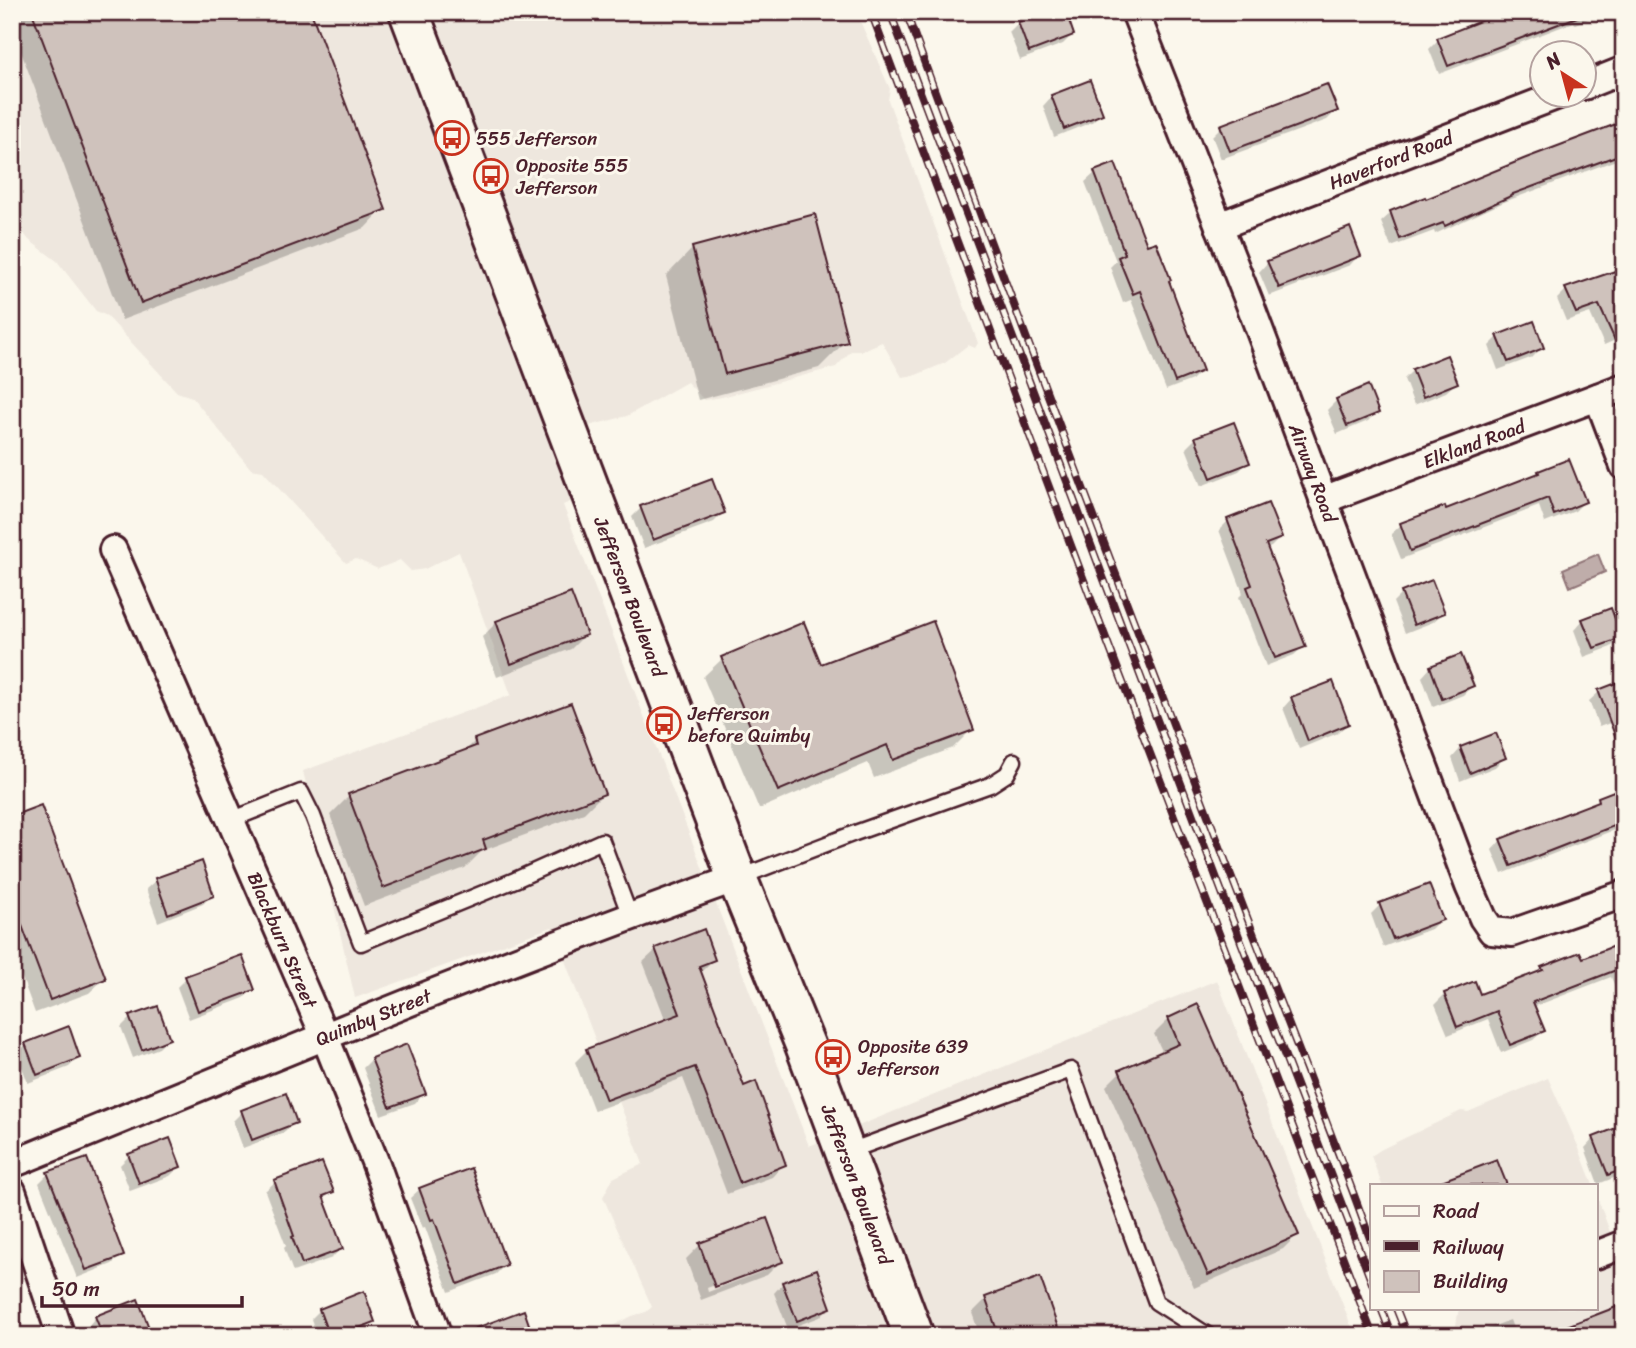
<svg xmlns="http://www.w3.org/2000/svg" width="1636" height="1348" font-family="Sriracha,sans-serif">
  <rect width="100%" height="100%" fill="#fbf7ec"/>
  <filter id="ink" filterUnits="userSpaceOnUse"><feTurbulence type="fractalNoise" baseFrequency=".0143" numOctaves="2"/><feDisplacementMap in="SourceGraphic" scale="14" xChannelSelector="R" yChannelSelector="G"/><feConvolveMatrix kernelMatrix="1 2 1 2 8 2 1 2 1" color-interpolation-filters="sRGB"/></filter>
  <g filter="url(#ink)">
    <g fill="#eee7de">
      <polygon points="12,12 856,12 890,89 888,100 978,343 975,348 968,345 945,363 916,375 902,377 882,342 861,351 851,351 836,367 722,397 704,400 687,382 627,416 577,429 593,492 563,505 809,1146 1217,980 1355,1336 593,1336 632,1316 646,1312 652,1307 603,1197 613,1178 643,1164 552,927 355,998 303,771 511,695 459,552 425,569 411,571 400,560 378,569 356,559 346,563 263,471 251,469 192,397 177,392 107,316 96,311 57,261 29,240 12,219"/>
      <polygon points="1548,1078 1578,1146 1593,1185 1382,1185 1371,1156 1382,1149 1461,1111 1468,1112"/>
      <polygon points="1596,1194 1613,1240 1624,1241 1624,1336 1454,1336 1459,1308 1596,1308"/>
    </g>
    <polygon fill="#bfadaa" stroke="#907477" stroke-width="2" points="1598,554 1605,572 1570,587 1563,569"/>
    <g fill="#0003" fill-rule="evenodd">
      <polygon points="12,12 309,12 383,209 365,228 122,320 12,28"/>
      <polygon points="1168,12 1181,12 1169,17"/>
      <polygon points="1508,12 1606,12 1575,24 1574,22 1439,74 1429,49 1438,40"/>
      <polygon points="1018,23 1072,35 1063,44 1020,60 1009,32"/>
      <polygon points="1052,96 1101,113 1092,122 1054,137 1043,106"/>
      <polygon points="1336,111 1327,120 1221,159 1212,136 1221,127"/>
      <polygon points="1624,124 1624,157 1504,202 1435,234 1434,231 1391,247 1381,222 1391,213 1424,199 1425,201"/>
      <polygon points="1095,173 1167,281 1201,371 1192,380 1166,390 1131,300 1123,303 1110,267 1116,261 1085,182"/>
      <polygon points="693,248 846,341 819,368 698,400 666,276"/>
      <polygon points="1359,255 1350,265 1269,296 1259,272 1268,262"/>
      <polygon points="1622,270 1620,338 1604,345 1590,313 1566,321 1557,299 1566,290"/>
      <polygon points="1498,337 1542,347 1533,357 1498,370 1489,346"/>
      <polygon points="1413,370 1456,383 1446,392 1414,405 1404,379"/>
      <polygon points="1337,400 1377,412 1368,421 1337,434 1327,410"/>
      <polygon points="1196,438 1248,462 1239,471 1201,486 1186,448"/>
      <polygon points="1539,472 1584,502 1575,511 1545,523 1539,506 1401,559 1391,534 1401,525 1445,511 1534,477"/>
      <polygon points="641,508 723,513 714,522 644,548 632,517"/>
      <polygon points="1228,521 1280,538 1271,547 1266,549 1304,646 1294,655 1266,666 1239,597 1243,593 1219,530"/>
      <polygon points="1402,593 1443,613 1433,622 1405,633 1393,602"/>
      <polygon points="570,595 585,635 571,649 497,677 482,637 496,623"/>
      <polygon points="1583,620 1620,637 1611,647 1584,657 1574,630"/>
      <polygon points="722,659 820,666 972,729 953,748 874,778 868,763 759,809 703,677"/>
      <polygon points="1431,667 1472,686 1463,695 1433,707 1422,677"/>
      <polygon points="1624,682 1624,718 1599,727 1589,701 1599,692"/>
      <polygon points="1292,698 1347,724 1338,733 1299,749 1283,708"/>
      <polygon points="475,741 603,794 584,813 482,851 465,868 364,906 330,815 349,796 462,754"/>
      <polygon points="1461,748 1504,758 1495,767 1460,781 1452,758"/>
      <polygon points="1624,789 1624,826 1502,874 1492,850 1501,840 1592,806 1599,799"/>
      <polygon points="12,817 104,979 89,993 35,1013 12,951"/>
      <polygon points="201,863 212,895 203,904 158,922 146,889 156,880"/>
      <polygon points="1380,905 1441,919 1431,929 1383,947 1371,914"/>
      <polygon points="703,931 713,960 700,973 743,1088 784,1164 772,1177 727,1194 683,1078 594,1111 575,1062 587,1050 666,1021 643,962 656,950"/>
      <polygon points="1624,944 1624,986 1616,989 1611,977 1533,1007 1543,1031 1533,1040 1501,1053 1488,1019 1448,1035 1435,1004 1445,994 1479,996 1537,974 1542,968 1582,960"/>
      <polygon points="186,978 253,989 244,998 189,1019 177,987"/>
      <polygon points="1198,1007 1297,1235 1283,1249 1194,1288 1106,1086 1120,1072 1163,1053 1154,1034 1169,1019"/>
      <polygon points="130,1018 168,1039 159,1048 133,1058 121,1027"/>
      <polygon points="26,1044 78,1058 69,1067 28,1083 17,1054"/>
      <polygon points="372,1059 424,1093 415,1103 381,1115 363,1068"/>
      <polygon points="242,1112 295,1122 285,1132 243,1148 233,1121"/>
      <polygon points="1624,1127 1624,1174 1598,1184 1585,1148 1594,1138"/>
      <polygon points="129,1156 179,1167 170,1176 130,1191 120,1165"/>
      <polygon points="48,1174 122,1255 112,1264 77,1278 39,1183"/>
      <polygon points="275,1182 332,1191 323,1200 341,1248 332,1258 293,1272 284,1248 286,1246 265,1191"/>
      <polygon points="420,1189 505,1265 496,1274 449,1292 425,1227 422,1228 410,1198"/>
      <path d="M700 1245 781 1261 767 1275 701 1300 686 1259ZM766 1266V1270L708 1292 707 1288Z"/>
      <polygon points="783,1283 829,1307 820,1317 788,1329 774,1293"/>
      <polygon points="986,1299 1059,1336 980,1336 972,1313"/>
      <polygon points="12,1309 20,1330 14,1336 12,1336"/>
      <polygon points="320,1310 373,1321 364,1331 350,1336 317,1336 311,1319"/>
      <polygon points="96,1317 147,1328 139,1336 91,1336 87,1327"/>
      <polygon points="1510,1320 1516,1336 1470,1336 1471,1335"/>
    </g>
    <g fill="#cfc2bc" stroke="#4a1f2b" stroke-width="2">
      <polygon points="32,12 311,12 386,210 141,303"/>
      <polygon points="1042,12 1066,12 1074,35 1029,52 1018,22"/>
      <polygon points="1480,12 1585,12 1585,14 1448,66 1437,38 1483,20"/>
      <polygon points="1090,80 1103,114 1064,129 1051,95"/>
      <polygon points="1327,84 1338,111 1230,151 1220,125"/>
      <polygon points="1624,121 1624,153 1513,194 1513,195 1445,226 1443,223 1400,239 1390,211 1425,197 1426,199 1526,158"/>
      <polygon points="1115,163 1147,245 1156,242 1171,280 1169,281 1203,371 1175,382 1140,291 1133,294 1118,257 1125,254 1094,171"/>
      <polygon points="815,214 848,342 725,374 692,247"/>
      <polygon points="1350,227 1361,256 1279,288 1267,261"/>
      <polygon points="1624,268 1624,360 1599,305 1576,313 1565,288"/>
      <polygon points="1534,321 1544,348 1508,362 1497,335"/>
      <polygon points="1447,355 1458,383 1423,397 1412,369"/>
      <polygon points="1368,385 1379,413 1347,426 1336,399"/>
      <polygon points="1234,422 1250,463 1211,478 1195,437"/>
      <polygon points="1569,459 1586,502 1554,515 1548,498 1410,551 1400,523 1445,506 1446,509 1539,473 1538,471"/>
      <polygon points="712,479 725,513 653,540 640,506"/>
      <polygon points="1268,503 1282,538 1266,544 1306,647 1275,658 1247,587 1252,585 1227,519"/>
      <polygon points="1432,580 1445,613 1414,625 1401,592"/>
      <polygon points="571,593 587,635 511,664 496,621"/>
      <polygon points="1611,608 1622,638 1594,648 1582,619"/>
      <polygon points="933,621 974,730 893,760 887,745 778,791 721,657 804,622 821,664"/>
      <polygon points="1461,654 1474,686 1442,699 1430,666"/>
      <polygon points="1624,680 1624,753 1622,754 1598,690"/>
      <polygon points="1333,681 1349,724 1308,741 1291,697"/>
      <polygon points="571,703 605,794 483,840 486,849 383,888 348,794 476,746 474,739"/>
      <polygon points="1496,733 1506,758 1470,773 1460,747"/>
      <polygon points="1624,787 1624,822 1511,866 1500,839 1599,801 1598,797"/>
      <polygon points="41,805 106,979 50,1000 12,899 12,816"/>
      <polygon points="202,861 214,896 168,914 155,878"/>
      <polygon points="1429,884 1443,920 1393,939 1379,903"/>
      <polygon points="704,929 715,960 699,966 744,1086 756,1081 786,1165 740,1183 695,1067 606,1100 586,1049 680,1014 655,948"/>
      <polygon points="1624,942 1624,967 1533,1002 1545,1031 1510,1045 1497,1011 1457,1027 1444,993 1475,981 1480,994 1543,970 1541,967 1580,952 1583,958"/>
      <polygon points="242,955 255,990 198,1011 185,976"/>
      <polygon points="1198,1004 1299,1235 1208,1275 1119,1070 1179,1044 1168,1018"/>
      <polygon points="158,1006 170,1039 142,1050 129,1016"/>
      <polygon points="69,1026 80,1058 37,1075 25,1043"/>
      <polygon points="407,1044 426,1094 390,1107 371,1058"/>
      <polygon points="286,1093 297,1123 252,1140 241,1110"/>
      <polygon points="1624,1125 1624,1169 1608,1175 1593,1137"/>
      <polygon points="170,1138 181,1167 139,1183 128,1154"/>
      <polygon points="87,1158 124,1256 86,1270 47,1172"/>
      <polygon points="1497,1160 1507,1185 1437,1185 1436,1183"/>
      <polygon points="322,1162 334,1192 323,1196 343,1249 302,1264 292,1237 294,1236 274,1180"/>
      <polygon points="471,1168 507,1265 458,1284 434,1219 431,1220 419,1188"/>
      <polygon points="767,1218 783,1262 715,1287 699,1243"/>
      <polygon points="817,1269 831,1308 797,1321 782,1282"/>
      <polygon points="1040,1277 1061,1336 999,1336 985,1297"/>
      <polygon points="364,1291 375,1322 338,1336 329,1336 319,1309"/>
      <polygon points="138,1299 149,1328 129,1336 103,1336 95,1316"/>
      <polygon points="1624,1304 1624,1336 1546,1336 1546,1334"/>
      <polygon points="524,1310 533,1336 461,1336 460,1334"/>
    </g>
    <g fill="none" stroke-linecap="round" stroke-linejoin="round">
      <g stroke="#4a1f2b" stroke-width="19">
        <g id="lane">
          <polyline points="231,820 301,792 313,816 361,943 515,880 602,841 630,916"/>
          <polyline points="738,878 855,833 990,785 1007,774 1014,761"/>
          <polyline points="847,1152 1071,1070 1156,1302 1209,1336"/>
        </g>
      </g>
      <g stroke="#4a1f2b" stroke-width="32">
        <g id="street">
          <path id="s1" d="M1135 12 1249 302 1469 886 1483 918 1492 931 1512 933 1624 894"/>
          <polyline points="1584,86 1624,70"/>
          <path id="s2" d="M1219 226 1561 94"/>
          <polyline points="1598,397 1624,466"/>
          <path id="s3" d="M1323 500 1624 387"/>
          <path id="s4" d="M113 550 325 1037 376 1164 438 1336"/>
          <path id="s5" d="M12 1164C253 1066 492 965 737 878"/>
          <polyline points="12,1191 61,1336"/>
          <polyline points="1596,1255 1624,1244"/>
        </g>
      </g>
      <g stroke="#4a1f2b" stroke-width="44">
        <g id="secondary">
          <path id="s6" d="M409 12 737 878 805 1045 914 1336"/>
        </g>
      </g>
      <use href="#lane" stroke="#fbf7ec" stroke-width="14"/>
      <use href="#street" stroke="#fbf7ec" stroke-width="26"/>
      <use href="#secondary" stroke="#fbf7ec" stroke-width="38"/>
      <g stroke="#4a1f2b" stroke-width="8">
        <g id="rail">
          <polyline points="871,12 1094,607 1373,1336"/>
          <polyline points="890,12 1223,895 1372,1283"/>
          <path d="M906 12C1013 307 1125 599 1237 891 1282 1009 1329 1125 1372 1244"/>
          <polyline points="1381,1308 1392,1336"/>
          <polyline points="1396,1308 1407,1336"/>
        </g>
      </g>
      <use href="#rail" stroke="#fbf7ec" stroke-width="5" stroke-dasharray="16" stroke-linecap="butt"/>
    </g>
  </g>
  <defs>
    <g id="bus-ring" transform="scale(1.75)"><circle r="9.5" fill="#fbf7ec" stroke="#c8321e" stroke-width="1.5"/><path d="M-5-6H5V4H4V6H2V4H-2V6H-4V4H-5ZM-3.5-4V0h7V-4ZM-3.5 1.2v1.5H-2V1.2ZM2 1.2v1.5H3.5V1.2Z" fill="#c8321e"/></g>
  </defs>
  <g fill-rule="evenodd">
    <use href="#bus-ring" x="452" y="138"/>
    <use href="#bus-ring" x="491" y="176"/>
    <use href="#bus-ring" x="664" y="724"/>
    <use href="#bus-ring" x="833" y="1057"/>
  </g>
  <g text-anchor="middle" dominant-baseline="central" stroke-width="6" stroke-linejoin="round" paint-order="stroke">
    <g font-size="19" fill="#4a1f2b" stroke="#fbf7ec" text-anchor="start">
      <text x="476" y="138">555 Jefferson</text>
      <text x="516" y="165">Opposite 555<tspan x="516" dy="22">Jefferson</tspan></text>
      <text x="688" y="713">Jefferson<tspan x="688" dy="22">before Quimby</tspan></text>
      <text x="858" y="1046">Opposite 639<tspan x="858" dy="22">Jefferson</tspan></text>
    </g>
    <g font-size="19" fill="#4a1f2b" stroke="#fbf7ec">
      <text stroke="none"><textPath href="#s2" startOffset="184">Haverford Road</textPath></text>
      <text stroke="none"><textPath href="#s3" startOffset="161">Elkland Road</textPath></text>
      <text stroke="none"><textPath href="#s1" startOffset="494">Airway Road</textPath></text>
      <text stroke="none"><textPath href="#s6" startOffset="625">Jefferson Boulevard</textPath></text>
      <text stroke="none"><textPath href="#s4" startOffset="425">Blackburn Street</textPath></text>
      <text stroke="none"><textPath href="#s5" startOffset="390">Quimby Street</textPath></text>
      <text stroke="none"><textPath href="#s6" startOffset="1255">Jefferson Boulevard</textPath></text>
    </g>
  </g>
  <rect width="1636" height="1348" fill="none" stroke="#fbf7ec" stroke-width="42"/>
  <rect x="21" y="21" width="1594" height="1306" fill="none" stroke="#4a1f2b" stroke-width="2.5" filter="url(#ink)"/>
  <rect x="1370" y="1184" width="228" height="126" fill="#fbf7ec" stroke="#b4a19f" stroke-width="2"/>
  <rect x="1384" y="1206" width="35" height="10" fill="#fbf7ec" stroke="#b4a19f" stroke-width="2"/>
  <text x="1433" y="1218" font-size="21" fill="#4a1f2b">Road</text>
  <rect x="1384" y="1241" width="35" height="10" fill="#4a1f2b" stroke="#b4a19f" stroke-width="2"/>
  <text x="1433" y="1254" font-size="21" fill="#4a1f2b">Railway</text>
  <rect x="1384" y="1271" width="35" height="21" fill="#cfc2bc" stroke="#b4a19f" stroke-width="2"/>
  <text x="1433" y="1288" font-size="21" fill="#4a1f2b">Building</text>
  <g transform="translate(1563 74) rotate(324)"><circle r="33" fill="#fbf7ec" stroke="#b4a19f" stroke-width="2"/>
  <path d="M0-5L12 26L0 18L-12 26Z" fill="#c8321e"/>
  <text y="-10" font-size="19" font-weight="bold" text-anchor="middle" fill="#4a1f2b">N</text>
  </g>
  <path d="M42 1296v10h200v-10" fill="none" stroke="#4a1f2b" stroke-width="3.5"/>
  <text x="52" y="1296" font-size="21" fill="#4a1f2b" stroke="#fbf7ec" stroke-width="5" paint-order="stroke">50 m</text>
</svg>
